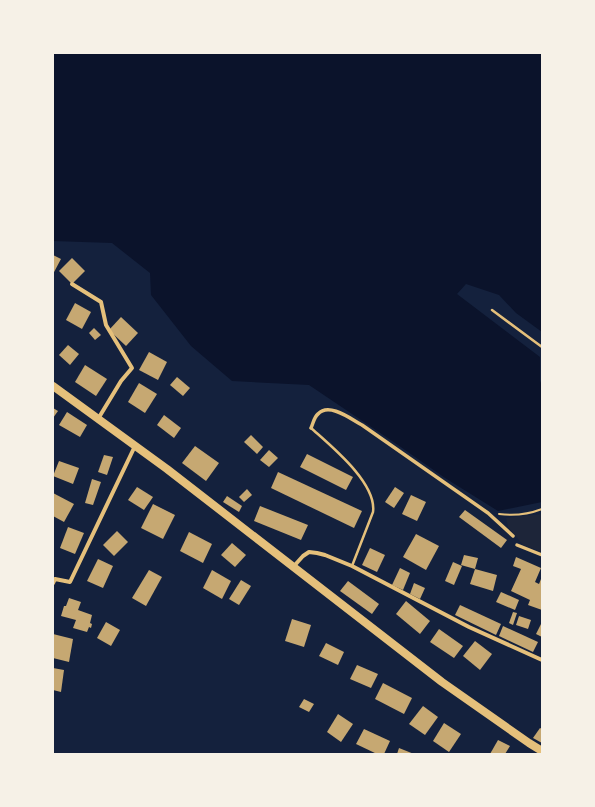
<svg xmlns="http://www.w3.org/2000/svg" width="595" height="807" font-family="'Archivo Narrow',sans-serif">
  <rect width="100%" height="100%" fill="#14213d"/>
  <polygon fill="#1d2539" points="542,514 542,552 523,545 508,527 506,518"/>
  <polygon fill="#0b132b" points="53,53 542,53 542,332 516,313 499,295 466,284 457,294 540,357 540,381 542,385 542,502 498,511 445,478 395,443 309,385 232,381 191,346 151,295 150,273 112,243 53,241"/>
  <g fill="#c6a872">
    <polygon points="53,255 61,259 53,274"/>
    <polygon points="72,258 85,271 72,284 59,271"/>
    <polygon points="75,303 91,312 82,329 66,320"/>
    <polygon points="121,317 138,333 126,346 109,330"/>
    <polygon points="94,328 101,335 95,340 89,333"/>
    <polygon points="68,345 79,354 70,365 59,355"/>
    <polygon points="149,352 167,362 158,380 139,370"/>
    <polygon points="85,365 107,379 96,396 75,382"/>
    <polygon points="177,377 190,388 183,396 170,385"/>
    <polygon points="139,383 157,394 145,413 128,402"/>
    <polygon points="53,408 58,411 53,418"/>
    <polygon points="67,412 87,425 80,437 59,425"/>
    <polygon points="164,415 181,428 174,438 157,425"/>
    <polygon points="251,435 263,447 257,454 244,442"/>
    <polygon points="195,446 219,463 206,481 182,463"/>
    <polygon points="269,450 278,458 269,467 260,460"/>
    <polygon points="307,454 353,477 346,490 300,467"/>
    <polygon points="104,455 113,457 107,475 98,472"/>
    <polygon points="59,461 79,468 73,484 53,476"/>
    <polygon points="278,472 362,511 354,528 271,488"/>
    <polygon points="92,479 101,482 93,505 85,503"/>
    <polygon points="137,487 153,497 144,510 128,500"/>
    <polygon points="395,487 404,493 394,508 385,502"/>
    <polygon points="247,489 252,495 244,502 239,497"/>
    <polygon points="53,493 74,504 64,522 53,516"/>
    <polygon points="411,495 426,502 417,521 402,514"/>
    <polygon points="227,496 242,506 239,512 223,502"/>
    <polygon points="153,504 175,515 163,539 141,528"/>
    <polygon points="260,506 308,525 301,540 254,521"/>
    <polygon points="465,510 507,540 501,548 459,517"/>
    <polygon points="68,527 84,533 75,554 60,548"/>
    <polygon points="117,531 128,542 114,556 103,545"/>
    <polygon points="189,532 212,544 203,563 180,551"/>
    <polygon points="416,534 439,546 426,570 403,557"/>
    <polygon points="232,543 246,555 235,567 221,555"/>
    <polygon points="370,548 385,555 377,572 362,565"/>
    <polygon points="464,555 478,558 475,569 461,565"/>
    <polygon points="516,557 541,568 535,582 539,584 541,579 542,579 542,610 528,605 530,600 511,591 521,569 513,566"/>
    <polygon points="98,559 113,566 103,588 87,581"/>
    <polygon points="453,562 462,566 454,585 445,581"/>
    <polygon points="400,568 410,573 403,590 392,585"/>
    <polygon points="475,569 497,575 493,591 470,584"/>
    <polygon points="149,570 162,577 146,606 132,598"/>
    <polygon points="212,570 231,581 222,599 203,588"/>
    <polygon points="241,580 251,586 239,605 229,599"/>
    <polygon points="348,581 379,604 372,614 340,591"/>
    <polygon points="414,583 425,588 420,599 410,594"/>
    <polygon points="501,592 519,600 515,610 496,602"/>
    <polygon points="69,598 81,602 78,610 92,615 90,623 92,624 91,628 89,627 87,632 73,628 76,620 61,616 64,606 66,606"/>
    <polygon points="406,601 430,621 420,634 396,614"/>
    <polygon points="460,605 501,624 496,635 455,615"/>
    <polygon points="513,612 517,613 513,625 509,623"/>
    <polygon points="519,616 531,620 528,629 516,625"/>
    <polygon points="292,619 311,625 304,647 285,641"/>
    <polygon points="106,622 120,630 111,646 97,638"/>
    <polygon points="542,622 542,637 536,634"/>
    <polygon points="503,626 538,642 533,652 499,636"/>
    <polygon points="439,629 463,646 454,658 430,642"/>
    <polygon points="53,634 73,639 69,662 53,658"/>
    <polygon points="475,641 492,654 480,670 463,656"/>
    <polygon points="326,643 344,652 338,665 319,656"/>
    <polygon points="357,665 378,674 371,688 350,679"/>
    <polygon points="53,668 64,670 61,692 53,690"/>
    <polygon points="383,683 412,698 404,714 375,699"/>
    <polygon points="304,699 314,704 309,712 299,707"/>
    <polygon points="423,706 438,717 425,735 409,724"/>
    <polygon points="338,714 353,724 341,742 327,732"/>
    <polygon points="444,723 461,734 449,752 433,741"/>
    <polygon points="540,728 542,729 542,743 533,738"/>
    <polygon points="364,729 390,741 384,754 377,754 356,744"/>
    <polygon points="498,740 510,746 505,754 490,754"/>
    <polygon points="399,748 414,754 397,754"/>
  </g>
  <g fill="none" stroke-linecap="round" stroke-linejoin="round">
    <path stroke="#e5c07b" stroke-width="2" d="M499 514C513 516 529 514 542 509"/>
    <g stroke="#e5c07b" stroke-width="2.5">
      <polyline points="492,310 542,347"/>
      <path d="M311 428C331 446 377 483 373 512L352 566"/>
    </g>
    <g stroke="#e5c07b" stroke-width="3.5">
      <path d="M311 428C313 424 314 417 318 414 329 402 351 419 362 425L488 513 513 536"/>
      <polyline points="517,545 542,555"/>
    </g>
    <g stroke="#e5c07b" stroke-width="4">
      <polyline points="72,284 101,302 106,325 132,368 121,381 98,419"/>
      <polyline points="294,566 303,556 309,552 317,553 325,555 352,566 469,627 542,660"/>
      <polyline points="53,583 55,579 70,582 135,446"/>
    </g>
    <polyline stroke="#e5c07b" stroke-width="8" points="53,386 167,469 442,682 529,743 542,751"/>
  </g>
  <rect width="595" height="807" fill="none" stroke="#f6f1e7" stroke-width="108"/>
</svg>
